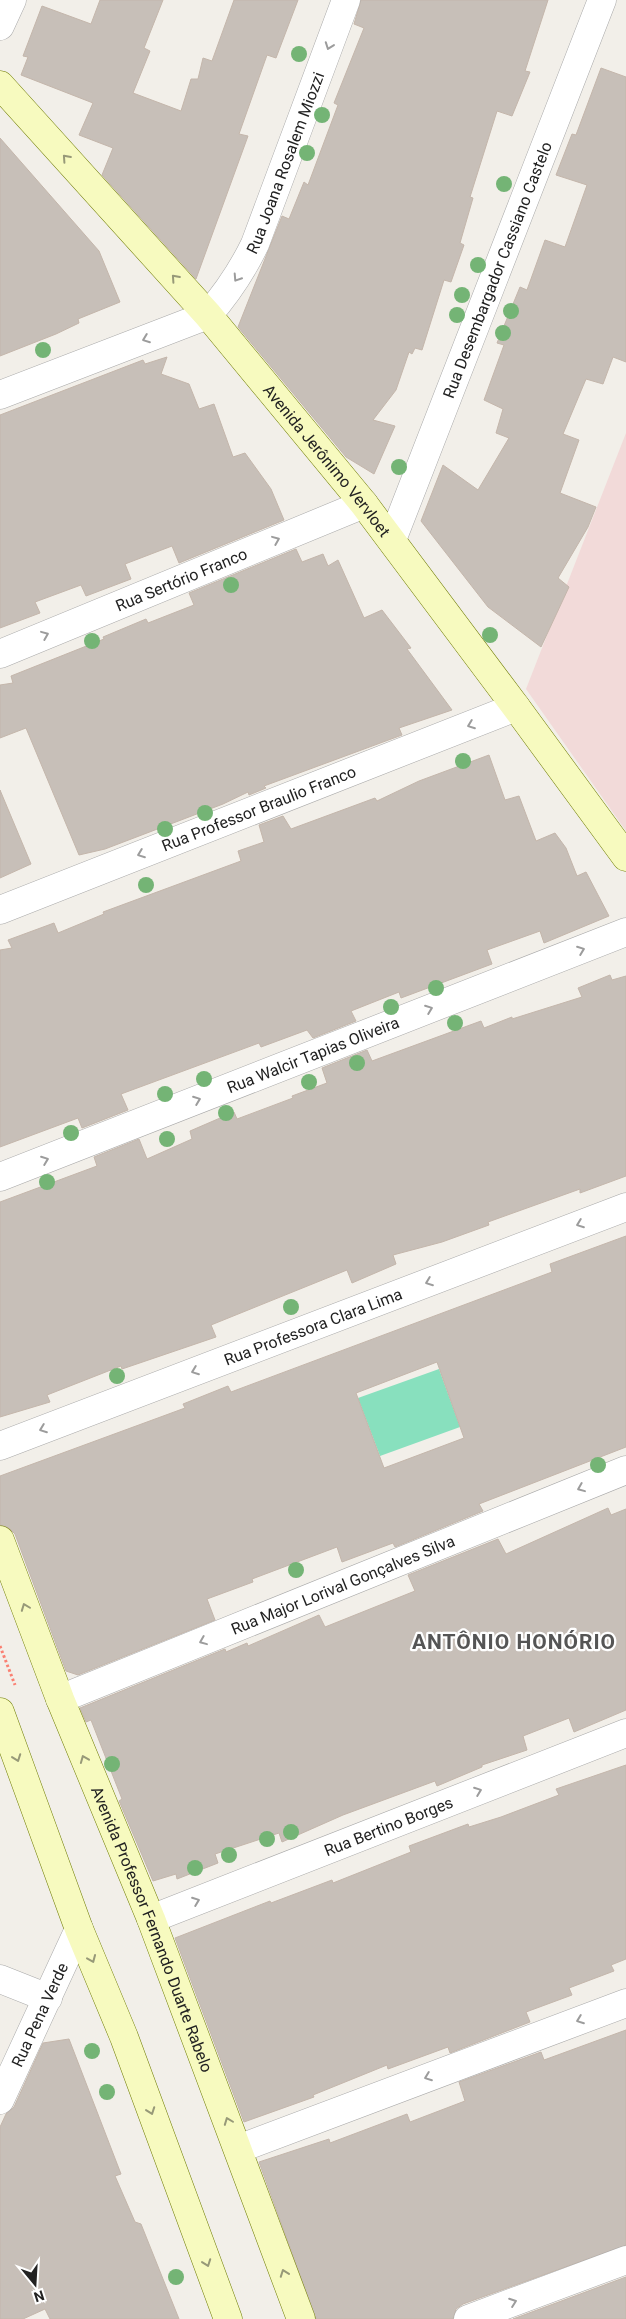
<svg xmlns="http://www.w3.org/2000/svg" width="626" height="2319" font-family="Roboto,sans-serif">
  <rect width="100%" height="100%" fill="#f2efe9"/>
  <polygon fill="#f2dad9" points="626,433 626,831 526,689"/>
  <polygon fill="#88e0be" points="439,1369 460,1427 380,1456 358,1398"/>
  <g fill="#c7bfb8" stroke="#c4b6ab" fill-rule="evenodd">
    <polygon points="100,0 163,0 144,48 150,51 133,93 181,111 191,79 198,79 203,58 212,61 234,0 298,0 276,58 267,55 239,134 248,136 196,279 102,175 113,148 79,135 93,103 21,75 28,57 23,56 42,6 91,24"/>
    <polygon points="361,0 548,0 525,71 530,72 512,116 497,111 470,197 473,198 460,243 464,245 451,282 444,280 422,350 415,348 412,354 409,352 396,390 373,420 395,426 374,474 346,457 238,327 282,216 289,219 304,182 308,185 338,105 334,103 364,28 354,24"/>
    <polygon points="601,68 626,77 626,362 613,357 603,384 586,379 563,434 579,440 560,493 596,507 588,527 558,578 569,587 541,647 488,607 421,521 443,465 478,490 509,438 496,433 503,409 484,400 504,345 497,343 520,287 527,290 545,240 565,247 587,185 556,175 572,134 576,135"/>
    <polygon points="0,138 99,251 120,302 78,319 79,323 56,334 0,356"/>
    <polygon points="167,357 161,374 189,384 199,409 214,404 233,457 245,453 271,489 284,520 179,563 172,546 125,564 131,579 86,596 81,585 35,602 40,613 0,628 0,415 143,360 145,364"/>
    <polygon points="296,549 302,562 323,554 328,566 338,560 364,618 382,610 411,648 407,649 452,710 399,728 402,735 264,786 266,788 249,795 248,792 223,804 105,849 79,855 26,728 0,738 0,685 13,683 11,676 104,639 103,637 146,619 148,623 194,605 189,593"/>
    <polygon points="489,755 505,800 519,796 536,841 555,833 566,848 577,876 586,872 609,916 544,943 540,931 487,950 492,964 401,998 399,992 351,1011 356,1021 313,1038 307,1030 261,1047 259,1043 121,1094 128,1110 82,1128 78,1118 0,1147 0,950 12,948 8,940 54,923 58,933 104,914 103,912 241,861 238,851 264,842 259,825 283,816 291,829 375,798 377,801 419,781"/>
    <polygon points="0,790 31,864 0,878"/>
    <polygon points="610,975 612,980 626,976 626,1176 580,1193 580,1189 488,1222 489,1225 442,1242 393,1255 396,1264 352,1283 347,1270 211,1325 216,1337 122,1369 121,1366 47,1395 50,1402 0,1417 0,1202 97,1166 94,1157 139,1139 147,1159 192,1139 190,1131 234,1112 237,1119 293,1098 292,1096 327,1083 322,1068 367,1050 372,1061 481,1021 484,1028 512,1017 512,1019 582,997 578,988"/>
    <path d="M626 1236V1447L479 1504 483 1511 395 1547 393 1543 342 1562 337 1547 252 1579 253 1582 207 1599 215 1620 78 1675 66 1671 15 1534 9 1528 0 1525V1476L185 1408 183 1404 228 1386 231 1392 552 1272 550 1264ZM437 1362 464 1438 384 1468 356 1393Z"/>
    <polygon points="608,1508 611,1515 626,1509 626,1710 574,1732 569,1718 523,1736 527,1750 482,1765 482,1767 437,1786 435,1781 343,1815 282,1842 279,1833 215,1854 218,1863 177,1879 176,1874 153,1881 120,1803 119,1801 122,1799 91,1720 86,1722 80,1708 225,1649 226,1652 247,1643 248,1646 319,1615 325,1627 415,1591 408,1575 498,1539 506,1554"/>
    <polygon points="626,1765 626,1959 611,1965 614,1971 569,1988 572,1995 526,2012 530,2022 450,2053 448,2047 388,2069 387,2065 313,2095 314,2097 244,2122 175,1938 270,1901 271,1903 332,1880 333,1883 411,1852 409,1846 468,1824 469,1827 501,1817 559,1795 556,1789"/>
    <polygon points="626,2030 626,2245 463,2304 456,2309 453,2319 316,2319 259,2162 329,2139 330,2143 407,2114 410,2122 465,2101 459,2082 541,2052 544,2060"/>
    <polygon points="69,2039 121,2174 115,2176 135,2222 141,2224 179,2319 50,2319 45,2309 23,2319 0,2319 0,2127 6,2114 14,2107 43,2043"/>
    <polygon points="626,2277 626,2319 513,2319"/>
  </g>
  <g fill="none" stroke-linecap="round" stroke-linejoin="round">
    <g stroke="#a9a9a9" stroke-width="29">
      <g id="street">
        <polyline points="0,26 12,0"/>
        <path id="s1" d="M0 395 208 315C228 292 242 271 255 244L346 0"/>
        <path id="s2" d="M392 540 602 0"/>
        <path id="s3" d="M0 654 364 504"/>
        <path id="s4" d="M0 910 516 707"/>
        <path id="s5" d="M0 1177 626 932"/>
        <path id="s6" d="M0 1446 626 1207"/>
        <path id="s7" d="M60 1699 626 1470"/>
        <path id="s8" d="M151 1919 626 1733"/>
        <polyline points="0,1979 48,1998"/>
        <path id="s9" d="M0 2100 79 1929"/>
        <polyline points="238,2149 626,2003"/>
        <polyline points="468,2319 626,2260"/>
      </g>
    </g>
    <g stroke="#707d05" stroke-width="29">
      <g id="secondary">
        <path id="s10" d="M0 85 208 315 364 504 516 707 626 857"/>
        <path id="s11" d="M0 1540 60 1699 151 1919 301 2319"/>
        <polyline points="0,1712 79,1929 124,2037 228,2319"/>
      </g>
    </g>
    <polyline stroke="#fa8072" stroke-width="3" stroke-dasharray="2.5 2.5" stroke-linecap="butt" points="0,1646 15,1685"/>
    <use href="#street" stroke="#fff" stroke-width="28"/>
    <use href="#secondary" stroke="#f7fabf" stroke-width="28"/>
  </g>
  <g fill="#74b475">
    <circle cx="299" cy="54" r="8"/>
    <circle cx="322" cy="115" r="8"/>
    <circle cx="307" cy="153" r="8"/>
    <circle cx="504" cy="184" r="8"/>
    <circle cx="478" cy="265" r="8"/>
    <circle cx="462" cy="295" r="8"/>
    <circle cx="511" cy="311" r="8"/>
    <circle cx="457" cy="315" r="8"/>
    <circle cx="503" cy="333" r="8"/>
    <circle cx="43" cy="350" r="8"/>
    <circle cx="399" cy="467" r="8"/>
    <circle cx="231" cy="585" r="8"/>
    <circle cx="490" cy="635" r="8"/>
    <circle cx="92" cy="641" r="8"/>
    <circle cx="463" cy="761" r="8"/>
    <circle cx="205" cy="813" r="8"/>
    <circle cx="165" cy="829" r="8"/>
    <circle cx="146" cy="885" r="8"/>
    <circle cx="436" cy="988" r="8"/>
    <circle cx="391" cy="1007" r="8"/>
    <circle cx="455" cy="1023" r="8"/>
    <circle cx="357" cy="1063" r="8"/>
    <circle cx="204" cy="1079" r="8"/>
    <circle cx="309" cy="1082" r="8"/>
    <circle cx="165" cy="1094" r="8"/>
    <circle cx="226" cy="1113" r="8"/>
    <circle cx="71" cy="1133" r="8"/>
    <circle cx="167" cy="1139" r="8"/>
    <circle cx="47" cy="1182" r="8"/>
    <circle cx="291" cy="1307" r="8"/>
    <circle cx="117" cy="1376" r="8"/>
    <circle cx="598" cy="1465" r="8"/>
    <circle cx="296" cy="1570" r="8"/>
    <circle cx="112" cy="1764" r="8"/>
    <circle cx="291" cy="1832" r="8"/>
    <circle cx="267" cy="1839" r="8"/>
    <circle cx="229" cy="1855" r="8"/>
    <circle cx="195" cy="1868" r="8"/>
    <circle cx="92" cy="2051" r="8"/>
    <circle cx="107" cy="2092" r="8"/>
    <circle cx="176" cy="2277" r="8"/>
  </g>
  <defs><path id="oneway-chevron" d="M-2-3.5L2.5 0L-2 3.5" fill="none" stroke-width="1.6" stroke-linecap="round" stroke-linejoin="round" transform="scale(1.25)"/></defs>
  <g stroke="#9c9c9c">
    <use href="#oneway-chevron" transform="translate(329 46) rotate(110)"/>
    <use href="#oneway-chevron" transform="translate(237 278) rotate(123)"/>
    <use href="#oneway-chevron" transform="translate(146 339) rotate(159)"/>
    <use href="#oneway-chevron" transform="translate(276 540) rotate(-22)"/>
    <use href="#oneway-chevron" transform="translate(45 635) rotate(-22)"/>
    <use href="#oneway-chevron" transform="translate(471 725) rotate(159)"/>
    <use href="#oneway-chevron" transform="translate(141 854) rotate(159)"/>
    <use href="#oneway-chevron" transform="translate(581 950) rotate(-21)"/>
    <use href="#oneway-chevron" transform="translate(429 1009) rotate(-21)"/>
    <use href="#oneway-chevron" transform="translate(197 1100) rotate(-21)"/>
    <use href="#oneway-chevron" transform="translate(45 1160) rotate(-21)"/>
    <use href="#oneway-chevron" transform="translate(580 1224) rotate(159)"/>
    <use href="#oneway-chevron" transform="translate(429 1282) rotate(159)"/>
    <use href="#oneway-chevron" transform="translate(195 1371) rotate(159)"/>
    <use href="#oneway-chevron" transform="translate(43 1429) rotate(159)"/>
    <use href="#oneway-chevron" transform="translate(581 1488) rotate(158)"/>
    <use href="#oneway-chevron" transform="translate(203 1641) rotate(158)"/>
    <use href="#oneway-chevron" transform="translate(478 1791) rotate(-21)"/>
    <use href="#oneway-chevron" transform="translate(196 1901) rotate(-21)"/>
    <use href="#oneway-chevron" transform="translate(580 2020) rotate(159)"/>
    <use href="#oneway-chevron" transform="translate(428 2077) rotate(159)"/>
    <use href="#oneway-chevron" transform="translate(513 2302) rotate(-20)"/>
  </g>
  <g stroke="#979978">
    <use href="#oneway-chevron" transform="translate(66 158) rotate(-132)"/>
    <use href="#oneway-chevron" transform="translate(175 278) rotate(-132)"/>
    <use href="#oneway-chevron" transform="translate(25 1607) rotate(-111)"/>
    <use href="#oneway-chevron" transform="translate(17 1758) rotate(70)"/>
    <use href="#oneway-chevron" transform="translate(84 1759) rotate(-112)"/>
    <use href="#oneway-chevron" transform="translate(92 1959) rotate(67)"/>
    <use href="#oneway-chevron" transform="translate(151 2111) rotate(70)"/>
    <use href="#oneway-chevron" transform="translate(228 2121) rotate(-111)"/>
    <use href="#oneway-chevron" transform="translate(207 2263) rotate(70)"/>
    <use href="#oneway-chevron" transform="translate(284 2273) rotate(-110)"/>
  </g>
  <g text-anchor="middle" dominant-baseline="central" stroke-width="4.5" stroke-linejoin="round" paint-order="stroke">
    <g font-size="16" fill="#222" stroke="#fff">
      <text stroke="none"><textPath href="#s1" startOffset="395">Rua Joana Rosalem Miozzi</textPath></text>
      <text stroke="none"><textPath href="#s2" startOffset="290">Rua Desembargador Cassiano Castelo</textPath></text>
      <text stroke="none"><textPath href="#s10" startOffset="498">Avenida Jerônimo Vervloet</textPath></text>
      <text stroke="none"><textPath href="#s3" startOffset="196">Rua Sertório Franco</textPath></text>
      <text stroke="none"><textPath href="#s4" startOffset="278">Rua Professor Braulio Franco</textPath></text>
      <text stroke="none"><textPath href="#s5" startOffset="336">Rua Walcir Tapias Oliveira</textPath></text>
      <text stroke="none"><textPath href="#s6" startOffset="335">Rua Professora Clara Lima</textPath></text>
      <text stroke="none"><textPath href="#s7" startOffset="305">Rua Major Lorival Gonçalves Silva</textPath></text>
      <text stroke="none"><textPath href="#s8" startOffset="255">Rua Bertino Borges</textPath></text>
      <text stroke="none"><textPath href="#s11" startOffset="418">Avenida Professor Fernando Duarte Rabelo</textPath></text>
      <text stroke="none"><textPath href="#s9" startOffset="94">Rua Pena Verde</textPath></text>
    </g>
    <g font-size="21" font-weight="bold" letter-spacing="1" fill="#555" stroke="#fff">
      <text x="514" y="1642">ANTÔNIO HONÓRIO</text>
    </g>
  </g>
  <g transform="translate(35 2284) rotate(162)" stroke="#ffffff" stroke-width="4" paint-order="stroke">
  <path d="M0-4L9 19L0 12L-9 19Z" fill="#222222"/>
  <text y="-8" font-size="14" font-weight="bold" text-anchor="middle" fill="#222222">N</text>
  </g>
</svg>
